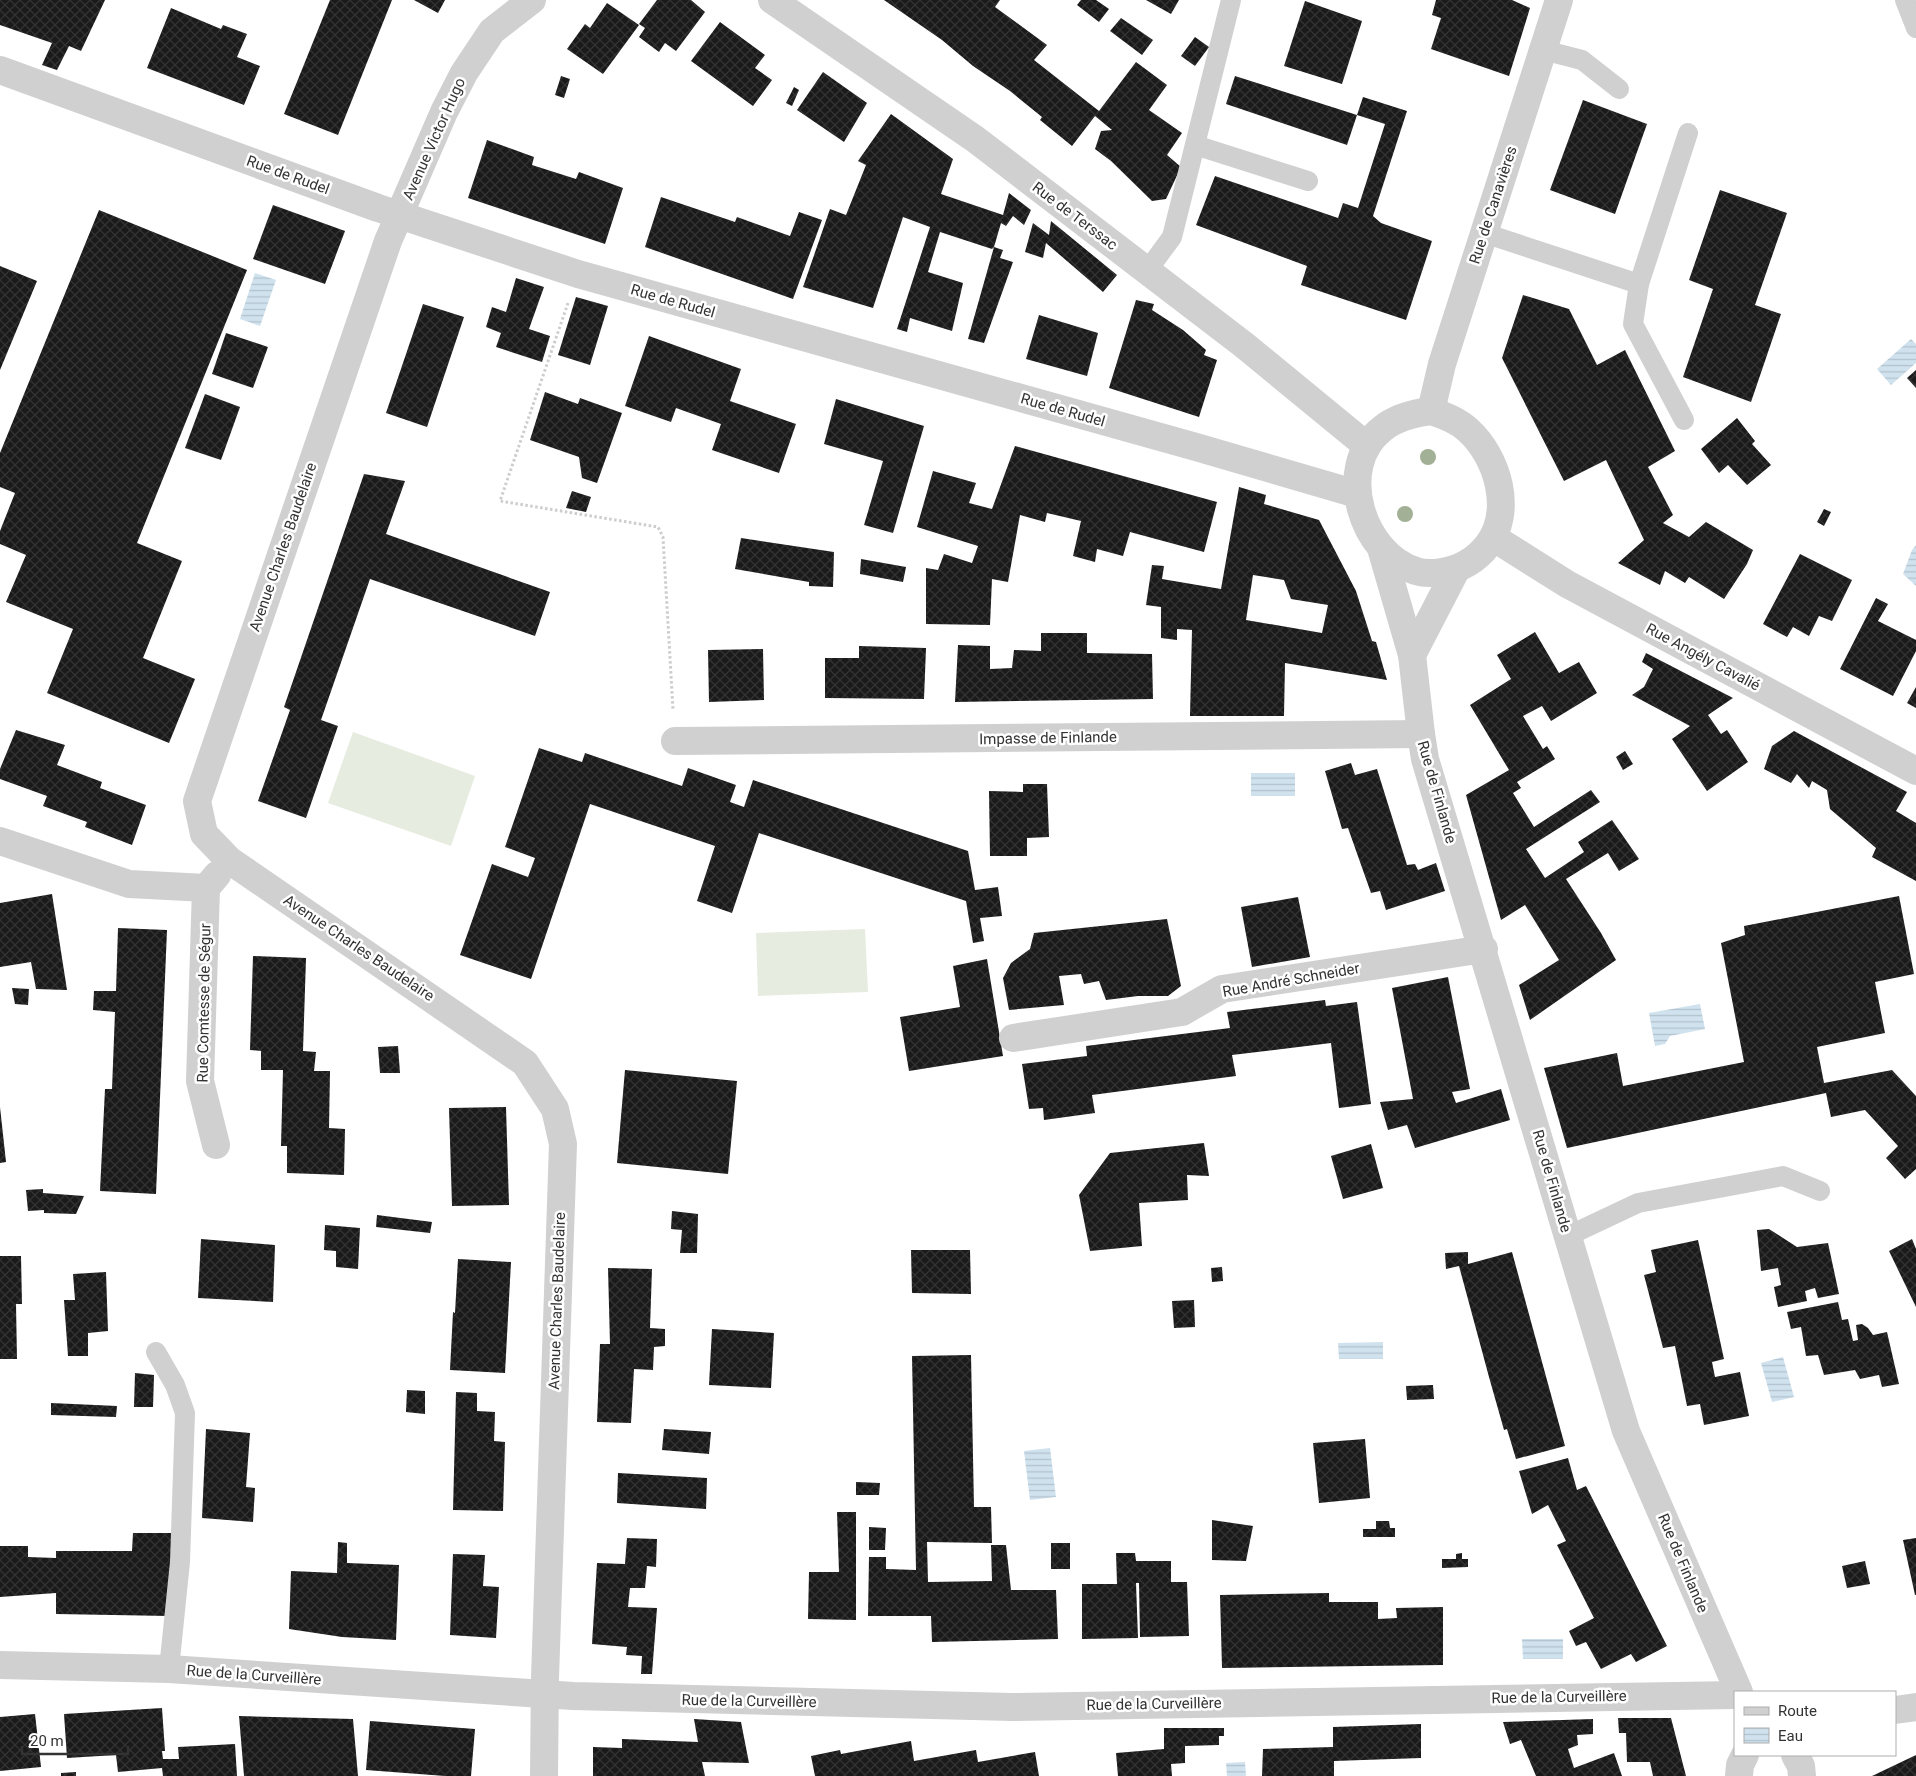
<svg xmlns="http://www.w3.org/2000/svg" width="1916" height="1776" font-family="Roboto,sans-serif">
  <defs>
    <pattern id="water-rules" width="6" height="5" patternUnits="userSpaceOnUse" patternTransform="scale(1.25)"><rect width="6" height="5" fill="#cfe2ee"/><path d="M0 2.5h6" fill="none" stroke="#b2c2cd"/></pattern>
    <pattern id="building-cross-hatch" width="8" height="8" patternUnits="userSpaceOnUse" patternTransform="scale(1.25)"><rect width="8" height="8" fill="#1a1a1a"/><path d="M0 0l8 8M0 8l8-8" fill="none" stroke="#333"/></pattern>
  </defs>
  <rect width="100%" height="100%" fill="#fff"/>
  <g fill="#e6ecdf">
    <polygon points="353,732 475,776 451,846 328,803"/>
    <polygon points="865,929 868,992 758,996 756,933"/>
  </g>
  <g fill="url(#water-rules)">
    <polygon points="255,273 276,280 260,326 240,319"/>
    <polygon points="1911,339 1916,344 1916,363 1891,385 1877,369"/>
    <polygon points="1916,545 1916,586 1903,574 1912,550"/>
    <rect x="1251" y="773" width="44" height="23"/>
    <polygon points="1700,1004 1705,1029 1670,1036 1665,1044 1655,1046 1649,1013"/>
    <polygon points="1383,1342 1383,1359 1339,1359 1338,1343"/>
    <polygon points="1783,1357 1794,1397 1772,1402 1761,1363"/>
    <polygon points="1050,1448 1056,1497 1030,1500 1024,1451"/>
    <polygon points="1522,1639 1563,1639 1563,1659 1523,1659"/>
    <polygon points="1245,1762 1246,1776 1227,1776 1226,1763"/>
  </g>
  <g fill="url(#building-cross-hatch)" fill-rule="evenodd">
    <polygon points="0,0 105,0 81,51 69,46 57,70 42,65 52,43 0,25"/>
    <polygon points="330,0 392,0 338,135 284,114"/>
    <polygon points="414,0 445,0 438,13"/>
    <polygon points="657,0 691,0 705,12 676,51 665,43 659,52 639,37 645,28 639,24"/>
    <polygon points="884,0 1000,0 995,7 1047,45 1034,60 1099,111 1136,62 1167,85 1149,110 1182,133 1167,155 1181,167 1166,199 1152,201 1111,161 1095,149 1101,131 1112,130 1095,116 1072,146 1040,120 1042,117 1010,91 973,66 942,40"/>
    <polygon points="1081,0 1096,0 1109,9 1099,22 1077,5"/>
    <polygon points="1146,0 1179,0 1171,14"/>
    <polygon points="1436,0 1512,0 1530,8 1509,76 1431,49 1441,18 1432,15"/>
    <polygon points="1305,1 1362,21 1342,84 1284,66"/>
    <polygon points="607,3 639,25 603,74 567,49 585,24 590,28"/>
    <polygon points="171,8 221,29 223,25 247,34 237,57 260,66 244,105 147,68"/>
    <polygon points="1121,18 1153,40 1142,55 1110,31"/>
    <polygon points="720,22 765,55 755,68 772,80 753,106 691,61"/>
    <polygon points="1195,37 1209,47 1195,66 1181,56"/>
    <polygon points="823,72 867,103 844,142 797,110"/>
    <polygon points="561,76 570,79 564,98 555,95"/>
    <polygon points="1235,76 1357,115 1347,145 1226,104"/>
    <polygon points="794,87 799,90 792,106 786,103"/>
    <polygon points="1363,97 1407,111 1373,216 1381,223 1432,241 1406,320 1301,285 1307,266 1196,225 1215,176 1338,218 1343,203 1358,208 1385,124 1357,115"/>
    <polygon points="1583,100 1647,124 1615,214 1550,190"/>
    <polygon points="891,114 953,159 941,194 1003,215 1009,193 1031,210 1024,225 1013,216 1006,226 1001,223 994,247 1003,250 1000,258 1013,262 984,343 968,339 994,247 992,249 940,232 928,272 963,283 952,331 910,318 907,332 897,329 930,227 903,217 873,308 803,287 830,209 846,215 866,165 858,161"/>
    <polygon points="487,140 534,157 532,165 576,179 579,172 623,188 605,244 468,198"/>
    <polygon points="1720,190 1787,213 1755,305 1781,314 1751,402 1683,377 1713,289 1689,280"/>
    <polygon points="661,197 735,222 737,217 790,236 799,212 822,220 793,299 645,247"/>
    <polygon points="273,205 345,231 325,284 253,259"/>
    <polygon points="99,210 247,270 137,543 182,561 143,658 195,679 169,743 47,693 73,629 6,602 26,555 0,544 0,531 15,493 0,487 0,453"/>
    <polygon points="1051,221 1117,275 1103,292 1046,243 1043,258 1025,252 1033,223 1049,235"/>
    <polygon points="0,266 37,281 0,370"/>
    <polygon points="516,278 544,287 529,329 550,336 542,362 496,347 501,333 486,327 492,307 506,312"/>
    <polygon points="1523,295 1569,309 1597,365 1625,350 1675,451 1648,467 1673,515 1663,523 1689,537 1706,522 1753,550 1747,564 1724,599 1689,577 1685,583 1665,571 1660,585 1618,563 1644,540 1606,460 1564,481 1502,358"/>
    <polygon points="576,297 608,306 590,365 558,355"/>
    <polygon points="1136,300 1154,304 1152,310 1183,330 1206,350 1204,355 1217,360 1199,417 1109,388"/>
    <polygon points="423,304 464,317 427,427 386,413"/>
    <polygon points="1039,315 1098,333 1087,376 1026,359"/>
    <polygon points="226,333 268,347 253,388 212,374"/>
    <polygon points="649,336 741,369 730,401 796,424 779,473 712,450 721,424 676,408 671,422 625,406"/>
    <polygon points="1916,370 1916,388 1907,378"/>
    <polygon points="545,392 578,404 580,398 622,413 597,483 582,478 579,457 530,440"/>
    <polygon points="205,394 240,407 221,460 185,448"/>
    <polygon points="836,399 924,426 893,533 864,525 883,461 824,444"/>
    <polygon points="1737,418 1755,441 1752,444 1771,465 1747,485 1728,465 1719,473 1701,449"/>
    <polygon points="1015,446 1217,502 1204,552 1130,532 1123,556 1097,549 1095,562 1073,556 1081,521 1047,513 1045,522 1020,515 1008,582 992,579 990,625 926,624 926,568 938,570 944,554 972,563 978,546 917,527 933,471 976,483 969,503 992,509"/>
    <polygon points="364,474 405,481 386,534 550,592 535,636 370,579 321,720 338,726 306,818 258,801 290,710 284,707"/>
    <path d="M1239 487 1266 495 1264 504 1319 520 1356 591 1372 641 1376 642 1387 680 1285 663 1284 716H1190L1192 630 1177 629V640L1161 638V607L1146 605 1152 565 1164 566 1162 579 1221 589ZM1253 575 1284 580 1291 599 1328 605 1322 633 1246 620Z"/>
    <polygon points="572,491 591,497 586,512 566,508"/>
    <polygon points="1824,509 1831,512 1824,526 1817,522"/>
    <polygon points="741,538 834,552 833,587 809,586 809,582 735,569"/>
    <polygon points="1800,554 1852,580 1832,621 1819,616 1809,636 1793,627 1787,637 1763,624"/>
    <polygon points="861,559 906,567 903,582 860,574"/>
    <polygon points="1876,598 1888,604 1878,621 1916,640 1916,651 1893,696 1840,669"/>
    <polygon points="1535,632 1559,673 1579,662 1597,693 1551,721 1542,706 1523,716 1543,749 1547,746 1555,759 1517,782 1521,788 1513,793 1534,827 1591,790 1600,802 1526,849 1545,878 1584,852 1578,842 1612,820 1639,859 1619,871 1608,853 1566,879 1601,933 1616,960 1530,1020 1519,985 1559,960 1525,905 1501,920 1466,795 1509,770 1470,705 1511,679 1497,655"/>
    <polygon points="1041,633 1087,633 1087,653 1152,654 1153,699 955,702 958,645 990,646 990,669 1012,668 1014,650 1041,651"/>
    <polygon points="859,646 926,648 924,699 825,698 825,658 859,658"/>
    <polygon points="763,649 764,700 709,702 708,650"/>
    <polygon points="1646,653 1733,698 1708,715 1721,734 1727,730 1748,762 1707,791 1672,739 1690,726 1632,695 1644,687 1653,669 1642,662"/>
    <polygon points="1916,687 1916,708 1907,703"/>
    <polygon points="16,730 65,745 57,765 102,782 100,788 146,805 132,845 85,827 87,822 43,806 47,796 0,779 0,769"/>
    <polygon points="1794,731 1907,792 1896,811 1916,823 1916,881 1872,857 1876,848 1830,809 1827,790 1812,781 1809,788 1797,774 1791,783 1764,769 1772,746"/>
    <polygon points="539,748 582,762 585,753 682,786 688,768 736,785 730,802 744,807 753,780 968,851 975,890 998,887 1002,916 980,918 984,941 973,943 966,901 759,833 732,913 697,901 715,846 590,804 531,979 460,955 492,864 528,877 535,858 505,847"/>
    <polygon points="1625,751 1633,764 1623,770 1616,757"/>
    <polygon points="1351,763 1355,775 1377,769 1407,865 1415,864 1418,870 1436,863 1445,891 1386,910 1380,891 1371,893 1348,828 1342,829 1325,771"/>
    <polygon points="1023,784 1047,784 1049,837 1027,838 1027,856 990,856 989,791 1023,792"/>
    <polygon points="52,894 67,990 36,989 31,962 0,967 0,903"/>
    <polygon points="1899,896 1914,974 1875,982 1885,1033 1817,1047 1824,1083 1892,1070 1916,1096 1916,1169 1905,1179 1886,1158 1898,1146 1865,1110 1831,1117 1826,1093 1567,1148 1544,1068 1617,1053 1623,1086 1744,1062 1721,943 1745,935 1744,926"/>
    <polygon points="1298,897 1310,957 1252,967 1241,907"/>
    <polygon points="1167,919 1181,986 1168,996 1138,996 1106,1000 1099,981 1084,984 1081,974 1059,976 1064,1005 1009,1010 1003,978 1011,963 1030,949 1034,933"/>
    <polygon points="118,928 167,930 156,1194 100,1191 105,1089 112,1089 115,1012 93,1010 94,991 116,991"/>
    <polygon points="253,956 306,958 303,1051 316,1052 314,1071 330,1071 329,1128 345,1129 344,1175 287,1173 287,1146 281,1146 283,1070 261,1070 261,1051 250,1050"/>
    <polygon points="987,959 1003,1056 909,1071 900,1017 960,1007 953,966"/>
    <polygon points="1448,977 1470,1089 1452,1092 1456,1103 1501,1089 1510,1120 1415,1148 1407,1125 1388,1130 1380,1102 1413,1099 1392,988"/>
    <polygon points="12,988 29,989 28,1005 15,1004"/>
    <polygon points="1325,1000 1326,1006 1357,1002 1371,1104 1339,1108 1331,1043 1232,1055 1236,1076 1092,1095 1095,1113 1044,1120 1043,1108 1029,1109 1022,1064 1087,1056 1086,1046 1230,1028 1227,1012"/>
    <polygon points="398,1046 400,1073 380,1073 378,1047"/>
    <polygon points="625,1070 737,1081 728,1174 617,1163"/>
    <polygon points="0,1107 6,1162 0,1163"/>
    <polygon points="506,1107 509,1205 452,1206 449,1108"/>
    <polygon points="1204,1143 1209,1176 1187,1175 1188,1200 1139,1203 1142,1246 1090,1251 1079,1195 1110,1153"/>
    <polygon points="1371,1144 1383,1188 1343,1199 1331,1156"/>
    <polygon points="43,1189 43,1193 84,1196 76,1214 44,1213 44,1210 28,1211 26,1190"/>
    <polygon points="672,1211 698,1214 697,1253 680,1253 682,1230 671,1229"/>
    <polygon points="377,1215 432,1222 430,1233 376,1227"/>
    <polygon points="325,1225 360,1228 358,1269 336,1267 336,1251 324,1250"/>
    <polygon points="1769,1229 1797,1247 1828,1243 1839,1294 1818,1298 1815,1288 1805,1291 1807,1301 1778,1307 1774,1287 1781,1285 1778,1268 1761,1271 1757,1230"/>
    <polygon points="201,1239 275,1245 273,1302 198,1298"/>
    <polygon points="1912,1239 1916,1249 1916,1307 1889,1251"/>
    <polygon points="1698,1240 1724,1359 1712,1362 1715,1377 1740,1372 1749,1416 1704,1425 1700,1404 1687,1406 1675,1346 1663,1348 1644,1275 1656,1272 1651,1250"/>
    <polygon points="911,1250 970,1250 971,1294 912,1293"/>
    <polygon points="1468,1252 1468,1264 1512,1252 1565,1446 1516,1459 1507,1429 1504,1430 1489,1377 1459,1266 1446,1269 1445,1253"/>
    <polygon points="0,1256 21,1256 22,1304 16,1304 17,1359 0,1359"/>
    <polygon points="458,1259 511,1262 505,1373 450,1370 453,1312 455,1313"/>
    <polygon points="1222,1267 1223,1281 1212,1282 1211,1268"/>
    <polygon points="608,1268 652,1269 650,1328 665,1329 665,1346 654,1347 653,1370 634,1369 631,1423 597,1422 600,1344 610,1344"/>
    <polygon points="106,1272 108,1331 88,1333 88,1356 68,1356 64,1300 75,1300 73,1274"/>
    <polygon points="1194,1300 1195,1327 1174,1328 1172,1301"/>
    <polygon points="1838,1302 1842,1320 1848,1319 1853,1341 1858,1340 1856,1325 1862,1324 1868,1328 1873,1335 1887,1332 1899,1384 1882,1387 1879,1375 1860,1379 1855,1370 1824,1375 1818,1355 1806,1356 1801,1327 1791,1329 1787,1312"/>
    <polygon points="712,1329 774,1333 771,1388 709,1385"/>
    <polygon points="971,1355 974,1507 991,1507 992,1543 927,1542 928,1582 992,1581 991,1545 1006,1545 1011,1590 1056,1590 1058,1639 932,1642 931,1616 868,1616 869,1557 886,1557 886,1569 916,1570 912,1356"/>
    <polygon points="135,1373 154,1375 153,1407 134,1407"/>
    <polygon points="1433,1385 1434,1399 1407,1400 1406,1386"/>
    <polygon points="407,1390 425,1391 425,1414 406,1412"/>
    <polygon points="456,1392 477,1393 477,1411 495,1412 494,1441 505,1442 503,1511 453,1510"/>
    <polygon points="51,1403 117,1406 116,1417 51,1415"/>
    <polygon points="206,1429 250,1433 246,1487 255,1488 253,1522 202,1518"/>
    <polygon points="664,1429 711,1432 709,1454 662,1450"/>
    <polygon points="1365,1439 1370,1498 1319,1503 1313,1443"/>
    <polygon points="1568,1458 1577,1490 1586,1486 1667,1646 1636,1662 1631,1654 1601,1669 1586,1642 1576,1646 1569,1631 1594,1618 1557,1545 1566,1541 1548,1505 1532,1514 1519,1471"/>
    <polygon points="618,1473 707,1478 706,1509 617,1503"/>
    <polygon points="856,1482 880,1483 879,1495 856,1495"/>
    <polygon points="837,1512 856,1512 856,1620 808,1619 809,1572 839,1572"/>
    <polygon points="1212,1520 1253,1526 1246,1561 1212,1560"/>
    <polygon points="1376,1521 1389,1521 1390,1528 1395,1528 1395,1537 1363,1537 1363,1529 1376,1529"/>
    <polygon points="869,1527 886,1528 885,1550 869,1550"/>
    <polygon points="133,1533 177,1533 169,1616 56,1614 56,1593 0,1597 0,1546 28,1546 28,1557 56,1558 56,1551 132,1551"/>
    <polygon points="627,1538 657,1539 656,1567 647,1566 645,1588 630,1588 628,1607 657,1608 652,1674 641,1674 642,1656 626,1655 627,1647 592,1644 597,1563 625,1564"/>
    <polygon points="1916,1538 1916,1595 1915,1595 1903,1540"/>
    <polygon points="338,1542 347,1543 347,1563 399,1565 396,1640 342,1637 289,1629 291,1571 337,1573"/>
    <rect x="1051" y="1543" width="19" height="26"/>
    <polygon points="1116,1553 1135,1553 1136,1561 1171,1561 1171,1582 1187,1582 1189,1636 1140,1637 1139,1583 1136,1583 1138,1638 1082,1639 1082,1584 1117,1584"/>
    <polygon points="1462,1553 1462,1559 1468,1559 1468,1567 1442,1568 1442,1559 1456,1559 1456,1554"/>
    <polygon points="453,1554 485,1555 483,1586 499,1587 496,1638 450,1635"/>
    <polygon points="1865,1561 1870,1584 1847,1588 1842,1566"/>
    <polygon points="1329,1593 1329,1602 1378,1602 1378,1619 1397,1618 1396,1608 1443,1607 1443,1665 1222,1668 1220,1595"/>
    <polygon points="162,1708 165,1751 162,1751 163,1759 179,1759 178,1747 235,1744 237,1776 163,1776 162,1768 118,1772 116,1755 67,1758 64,1714"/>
    <polygon points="35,1714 41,1767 0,1771 0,1717"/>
    <polygon points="239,1716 353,1719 358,1776 244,1776"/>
    <polygon points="1618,1718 1671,1718 1686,1776 1653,1776 1650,1762 1627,1762 1626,1733 1619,1733"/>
    <polygon points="694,1719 741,1722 749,1763 702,1762 705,1776 593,1776 593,1747 622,1748 622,1739 698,1742"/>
    <polygon points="1593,1719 1593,1734 1577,1735 1578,1745 1568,1749 1574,1768 1614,1753 1622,1776 1536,1776 1521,1740 1510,1744 1503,1722"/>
    <polygon points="370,1721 475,1729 471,1776 445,1776 366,1770"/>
    <polygon points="1421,1724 1421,1758 1334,1761 1334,1776 1262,1776 1263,1749 1333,1747 1333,1727"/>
    <polygon points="1164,1728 1224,1728 1224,1736 1219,1736 1219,1745 1185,1746 1185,1763 1171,1764 1172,1776 1118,1776 1116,1753 1164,1749"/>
    <polygon points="911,1741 914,1761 976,1750 978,1762 1035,1752 1039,1776 815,1776 811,1756 840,1750 841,1754"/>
    <polygon points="1916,1755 1916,1776 1872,1776"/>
    <polygon points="76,1772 76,1776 61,1776 61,1773"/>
  </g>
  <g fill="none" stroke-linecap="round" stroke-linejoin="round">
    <polyline stroke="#cdcdcd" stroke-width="3" stroke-dasharray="2.5 2.5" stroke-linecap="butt" points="568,303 500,501 658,527 663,537 673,710"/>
    <g stroke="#d0d0d0" stroke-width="20">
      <polyline points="1905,0 1916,28"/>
      <polyline points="1543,50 1582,60 1619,89"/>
      <polyline points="1195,145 1308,181"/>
      <polyline points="1484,233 1639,284 1688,133"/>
      <polyline points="1147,271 1172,237 1231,0"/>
      <polyline points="1639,284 1633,324 1684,420"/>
      <polyline points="1568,1236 1638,1203 1783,1176 1820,1191"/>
      <polyline points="156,1352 175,1385 185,1413 180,1562 169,1669"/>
    </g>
    <g stroke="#d0d0d0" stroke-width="28">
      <polyline points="532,0 492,31 464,73 444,112 388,241 197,801 204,834 229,860 525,1063 555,1109 563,1144 545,1678 544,1776"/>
      <polyline points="0,70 378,208 578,274 1196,447 1357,494"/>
      <polyline points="1431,411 1442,364 1559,0"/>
      <polyline points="1494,538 1567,584 1916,771"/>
      <polyline points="675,741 1421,734"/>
      <polyline points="0,841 129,884 206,888 217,875"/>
      <polyline points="206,888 200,1081 216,1145"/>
      <polyline points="1013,1038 1182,1012 1222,989 1484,949"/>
      <polyline points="0,1665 169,1669 573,1696 1012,1707 1735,1695"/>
      <polyline points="1895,1710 1916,1707"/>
    </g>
    <g stroke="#d0d0d0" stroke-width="28">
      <polyline points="772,0 975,139 1244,345 1367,446"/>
      <path d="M1431 411C1445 416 1457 420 1468 430 1498 457 1514 512 1487 546 1475 561 1461 569 1442 572 1435 573 1424 574 1416 571 1362 555 1334 467 1382 429 1395 418 1415 413 1431 411Z"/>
      <polyline points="1381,548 1412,655 1421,734 1425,759 1626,1431 1739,1692"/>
      <polyline points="1412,655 1456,570"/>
      <polyline points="1795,1755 1801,1766 1802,1776"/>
      <polyline points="1739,1776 1740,1765 1745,1755"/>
    </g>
  </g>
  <g fill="#a2b095">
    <circle cx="1428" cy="457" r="8"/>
    <circle cx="1405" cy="514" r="8"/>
  </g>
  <g text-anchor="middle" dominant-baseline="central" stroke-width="5" stroke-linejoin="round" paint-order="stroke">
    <g font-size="15" fill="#333" stroke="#fff">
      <text transform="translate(434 139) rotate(-66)">Avenue Victor Hugo</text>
      <text transform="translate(288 175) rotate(20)">Rue de Rudel</text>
      <text transform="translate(1493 205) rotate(-72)">Rue de Canavières</text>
      <text transform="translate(1075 216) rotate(37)">Rue de Terssac</text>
      <text transform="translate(673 301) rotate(16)">Rue de Rudel</text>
      <text transform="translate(1063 410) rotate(16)">Rue de Rudel</text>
      <text transform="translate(283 547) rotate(-71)">Avenue Charles Baudelaire</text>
      <text transform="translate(1703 657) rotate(28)">Rue Angély Cavalié</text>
      <text transform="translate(1048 738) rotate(-1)">Impasse de Finlande</text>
      <text transform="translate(1437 792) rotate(74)">Rue de Finlande</text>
      <text transform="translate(359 948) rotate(34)">Avenue Charles Baudelaire</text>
      <text transform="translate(1291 980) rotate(-10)">Rue André Schneider</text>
      <text transform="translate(204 1003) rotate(-89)">Rue Comtesse de Ségur</text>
      <text transform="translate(1552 1181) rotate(74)">Rue de Finlande</text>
      <text transform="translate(557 1301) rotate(-88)">Avenue Charles Baudelaire</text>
      <text transform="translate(1683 1563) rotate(67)">Rue de Finlande</text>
      <text transform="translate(254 1675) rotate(4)">Rue de la Curveillère</text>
      <text transform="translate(1559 1697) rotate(-1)">Rue de la Curveillère</text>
      <text transform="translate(749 1701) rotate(1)">Rue de la Curveillère</text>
      <text transform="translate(1154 1704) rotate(-1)">Rue de la Curveillère</text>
    </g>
  </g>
  <rect x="1734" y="1691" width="162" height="65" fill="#ffffff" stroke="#adadad"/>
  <rect x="1744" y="1707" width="25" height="8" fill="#d0d0d0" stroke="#adadad"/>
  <text x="1778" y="1716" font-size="15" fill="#333333">Route</text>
  <rect x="1744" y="1728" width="25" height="15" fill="url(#water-rules)" stroke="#adadad"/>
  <text x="1778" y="1741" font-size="15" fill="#333333">Eau</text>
  <path d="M22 1746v8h106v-8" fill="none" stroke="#333333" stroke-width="2.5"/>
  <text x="30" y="1746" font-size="15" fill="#333333" stroke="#ffffff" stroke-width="4" paint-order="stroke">20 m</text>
</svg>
